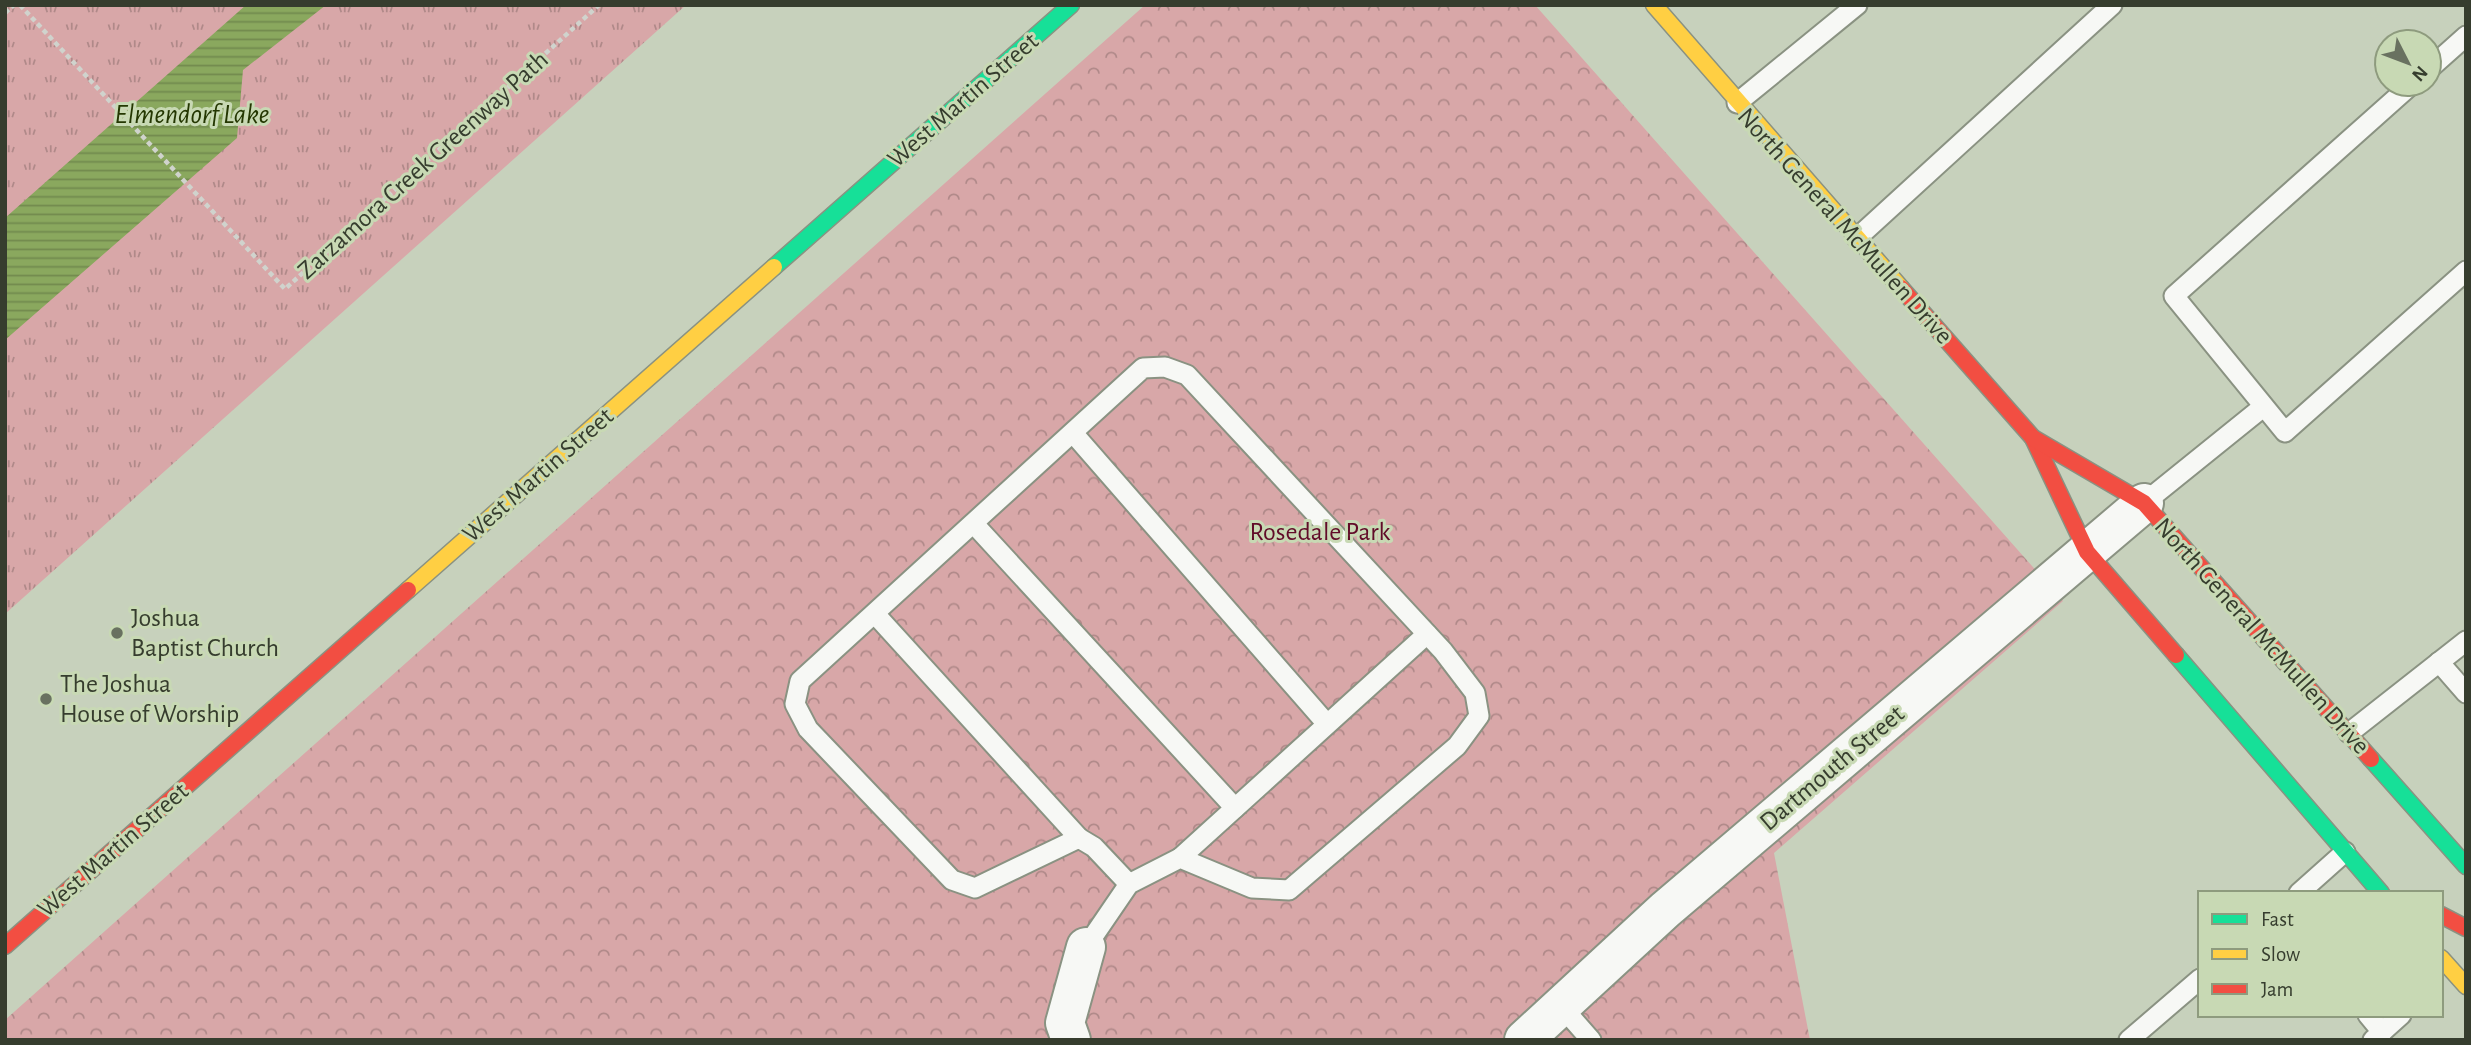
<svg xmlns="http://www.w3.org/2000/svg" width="2471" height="1045" font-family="'Alegreya Sans',sans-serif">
  <defs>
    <pattern id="grass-tufts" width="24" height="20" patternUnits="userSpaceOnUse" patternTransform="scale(1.75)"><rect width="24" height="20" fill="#d8a7a8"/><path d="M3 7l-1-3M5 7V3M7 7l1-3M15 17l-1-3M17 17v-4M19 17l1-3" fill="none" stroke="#b08989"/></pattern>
    <pattern id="park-crowns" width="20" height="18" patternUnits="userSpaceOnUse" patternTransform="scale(1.75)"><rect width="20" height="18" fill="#d8a7a8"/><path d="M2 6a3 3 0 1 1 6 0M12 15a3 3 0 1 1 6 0" fill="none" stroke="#b08989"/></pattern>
    <pattern id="water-rules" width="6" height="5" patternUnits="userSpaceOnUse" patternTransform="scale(1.75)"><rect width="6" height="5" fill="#8aa85e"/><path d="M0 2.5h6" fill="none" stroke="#728a4e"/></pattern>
  </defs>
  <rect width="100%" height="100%" fill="#c7d1bc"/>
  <polygon fill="url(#grass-tufts)" points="5,5 686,5 5,614"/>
  <polygon fill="url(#park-crowns)" points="1145,5 1535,5 2063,601 1774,853 1810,1040 5,1040 5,1020"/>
  <polygon fill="url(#water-rules)" points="246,5 326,5 243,70 237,138 5,340 5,218"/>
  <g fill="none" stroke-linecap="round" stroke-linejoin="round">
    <g stroke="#8a9282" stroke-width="23">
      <g id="lane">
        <polyline points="2429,69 2466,36"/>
        <polyline points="2412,84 2174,296 2285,432 2466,271"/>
        <polyline points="1737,103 1857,5"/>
        <polyline points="1857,238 2112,5"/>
        <polyline points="1073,433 1327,724"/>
        <polyline points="2144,503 2263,407"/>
        <polyline points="974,524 1235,808"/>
        <polyline points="875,614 1079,838"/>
        <polyline points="2439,662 2466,693"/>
        <polyline points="2349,733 2466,641"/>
        <polyline points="1180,858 1427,634"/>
        <polyline points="2299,893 2345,852"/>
        <polyline points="1086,947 1129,884 1180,858 1252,888 1289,890 1457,746 1479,716 1475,693 1443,651 1187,375 1165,367 1143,368 800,681 795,704 808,729 952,880 975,888 1079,838 1094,847 1129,884"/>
        <polyline points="1562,1007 1591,1040"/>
        <polyline points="2368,1015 2382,1032"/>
        <polyline points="2129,1040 2200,979"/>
        <polyline points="2373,1040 2401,1015"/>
      </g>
    </g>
    <g stroke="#8a9282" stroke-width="42">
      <g id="street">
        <polyline points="1071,1040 1065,1023 1086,947"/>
        <polyline points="1524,1040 1665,910 2144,503"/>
      </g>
    </g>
    <g stroke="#8a9282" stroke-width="19">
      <g id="fast">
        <polyline points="774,267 1071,5"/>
        <polyline points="2176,655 2381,893"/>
        <polyline points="2371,759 2466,866"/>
      </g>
    </g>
    <g stroke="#8a9282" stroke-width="19">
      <g id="slow">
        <polyline points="1654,5 1901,288"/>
        <polyline points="408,590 774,267"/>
        <polyline points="2441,958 2466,986"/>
      </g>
    </g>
    <g stroke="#8a9282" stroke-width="19">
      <g id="jam">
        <polyline points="1901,288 2033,438 2087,552 2176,655"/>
        <polyline points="2033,438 2144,503 2371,759"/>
        <polyline points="2441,915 2466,928"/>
        <polyline points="5,946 408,590"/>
      </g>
    </g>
    <g stroke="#d0d3cd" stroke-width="4.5" stroke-dasharray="5 3.5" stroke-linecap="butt">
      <polyline points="20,5 285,289 599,5"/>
      <polyline points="5,13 14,5"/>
    </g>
    <use href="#lane" stroke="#f7f8f5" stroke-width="19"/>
    <use href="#street" stroke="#f7f8f5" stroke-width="38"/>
    <use href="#fast" stroke="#16e098" stroke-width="16"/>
    <use href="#slow" stroke="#ffcf43" stroke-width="16"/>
    <use href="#jam" stroke="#f24e42" stroke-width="16"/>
  </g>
  <g fill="#697160" stroke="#c8d9b4" stroke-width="2.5">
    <circle cx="117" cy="633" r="7"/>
    <circle cx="46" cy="699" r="7"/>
  </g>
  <g text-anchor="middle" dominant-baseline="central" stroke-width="6" stroke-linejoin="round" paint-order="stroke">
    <g font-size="26" fill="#363d2e" stroke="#c8d9b4">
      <text transform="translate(963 100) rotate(-41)">West Martin Street</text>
      <text transform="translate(423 165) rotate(-42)">Zarzamora Creek Greenway Path</text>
      <text transform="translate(1845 226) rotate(48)">North General McMullen Drive</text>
      <text transform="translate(538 475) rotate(-41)">West Martin Street</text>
      <text transform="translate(2262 636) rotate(48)">North General McMullen Drive</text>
      <text transform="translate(1832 768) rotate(-40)">Dartmouth Street</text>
      <text transform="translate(113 850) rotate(-41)">West Martin Street</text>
    </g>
    <g font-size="26" fill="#610b28" stroke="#c8d9b4">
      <text x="1320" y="532">Rosedale Park</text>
    </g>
    <g font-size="26" fill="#363d2e" stroke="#c8d9b4" text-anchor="start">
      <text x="131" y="618">Joshua<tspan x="131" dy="30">Baptist Church</tspan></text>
      <text x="60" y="684">The Joshua<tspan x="60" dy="30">House of Worship</tspan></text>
    </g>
    <g font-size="28" font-style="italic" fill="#243702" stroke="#c8d9b4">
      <text x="192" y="115">Elmendorf Lake</text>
    </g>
  </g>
  <rect width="2471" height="1045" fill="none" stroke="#363d2e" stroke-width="14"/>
  <rect x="2198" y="891" width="245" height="126" fill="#c8d9b4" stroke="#8e9b7e" stroke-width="2"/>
  <rect x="2212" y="914" width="35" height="10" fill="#16e098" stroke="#8e9b7e" stroke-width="2"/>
  <text x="2261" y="926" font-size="21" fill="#363d2e">Fast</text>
  <rect x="2212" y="949" width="35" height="10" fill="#ffcf43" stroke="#8e9b7e" stroke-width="2"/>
  <text x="2261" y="961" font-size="21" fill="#363d2e">Slow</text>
  <rect x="2212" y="984" width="35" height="10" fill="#f24e42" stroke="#8e9b7e" stroke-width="2"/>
  <text x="2261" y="996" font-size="21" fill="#363d2e">Jam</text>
  <g transform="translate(2408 63) rotate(132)"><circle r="33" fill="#c8d9b4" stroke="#8e9b7e" stroke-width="2"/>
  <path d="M0-5L12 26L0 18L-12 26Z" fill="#697160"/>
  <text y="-10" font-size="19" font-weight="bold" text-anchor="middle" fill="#363d2e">N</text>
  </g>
</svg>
